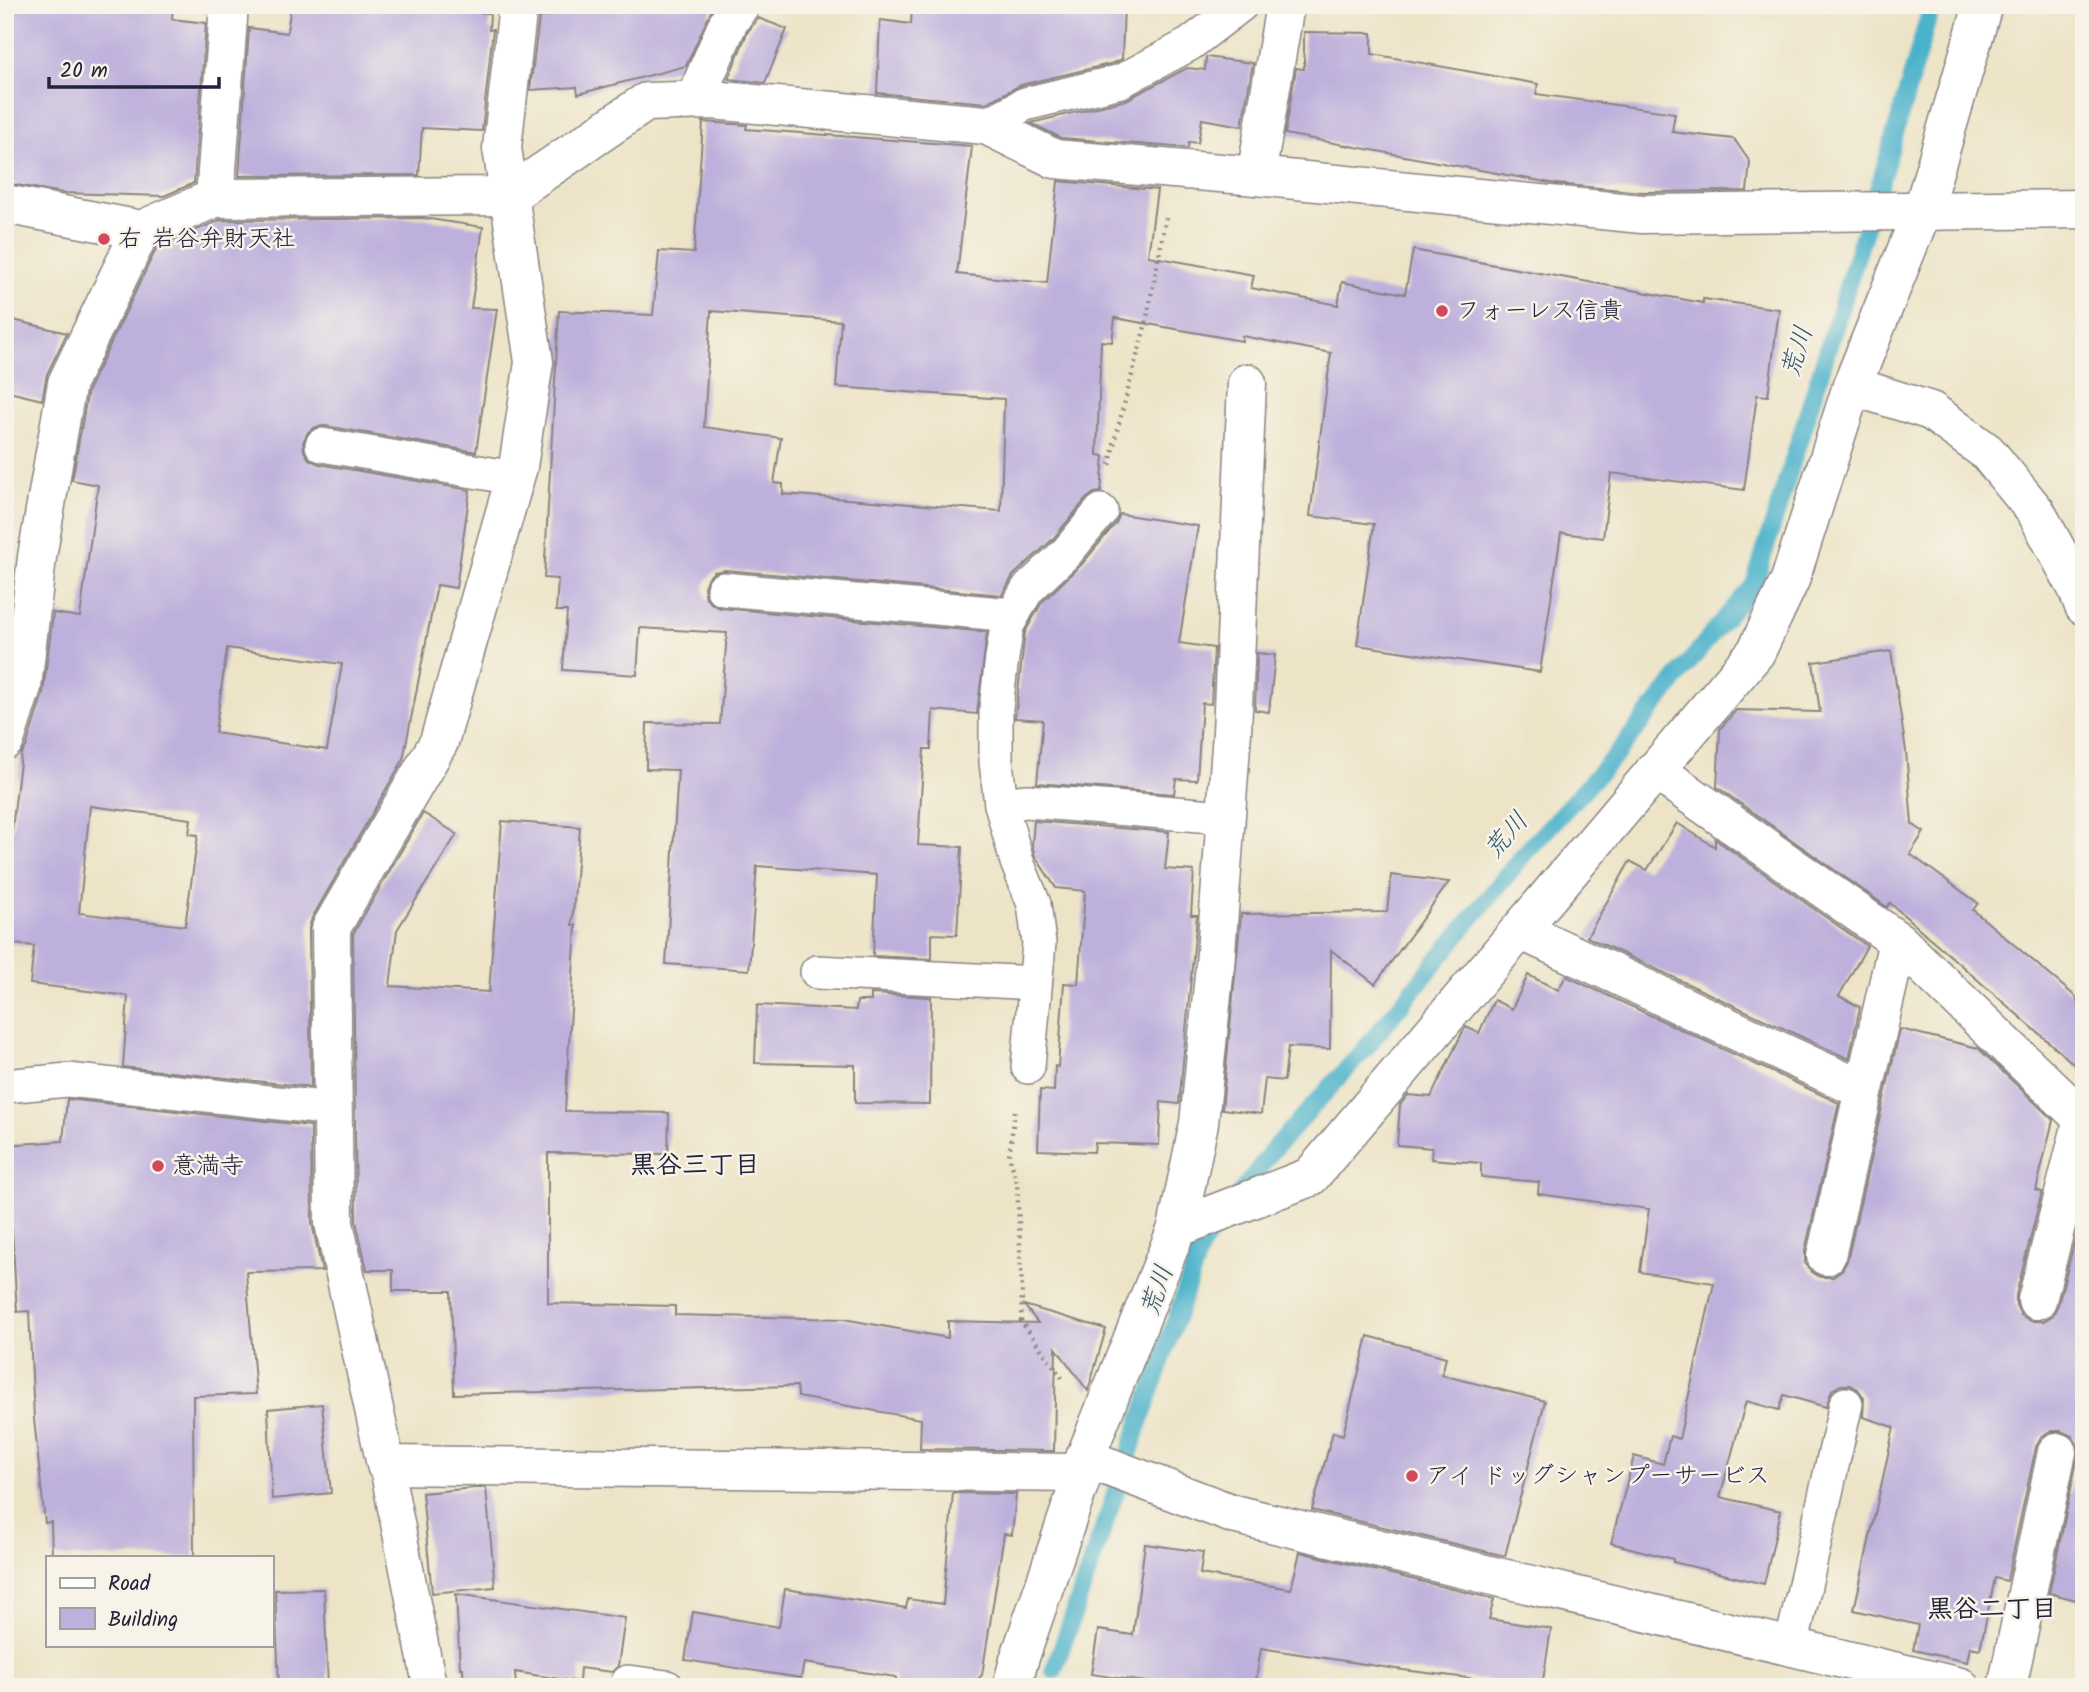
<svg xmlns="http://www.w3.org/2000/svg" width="2089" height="1692" font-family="Kalam,'Klee One',sans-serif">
  <rect width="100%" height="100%" fill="#f7f3e8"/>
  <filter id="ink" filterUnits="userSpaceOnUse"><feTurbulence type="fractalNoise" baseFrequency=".0143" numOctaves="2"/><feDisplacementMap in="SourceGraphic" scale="14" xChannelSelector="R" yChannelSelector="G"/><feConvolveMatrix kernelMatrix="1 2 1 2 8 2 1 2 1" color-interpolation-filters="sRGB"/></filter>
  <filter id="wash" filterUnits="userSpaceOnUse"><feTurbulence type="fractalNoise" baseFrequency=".00686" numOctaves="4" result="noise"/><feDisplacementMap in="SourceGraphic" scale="28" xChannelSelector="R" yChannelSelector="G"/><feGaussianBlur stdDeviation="1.57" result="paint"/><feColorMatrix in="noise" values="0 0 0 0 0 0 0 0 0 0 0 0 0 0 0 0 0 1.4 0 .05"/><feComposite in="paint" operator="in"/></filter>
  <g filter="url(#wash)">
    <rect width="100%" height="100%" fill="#ede4c7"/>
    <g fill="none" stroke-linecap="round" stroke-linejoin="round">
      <polyline stroke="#4cb2cb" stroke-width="18" points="1054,1670 1202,1244 1272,1151 1364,1050 1525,853 1615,756 1719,625 1754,585 1891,147 1932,5"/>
    </g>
    <g id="blocks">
      <g fill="#beb0dc" fill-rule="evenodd">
        <polygon points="5,5 173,5 172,19 206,23 194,183 164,196 63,193 5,183"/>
        <polygon points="291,5 456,5 455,11 490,13 489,30 493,29 482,131 422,128 419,175 239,176 249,28 287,33"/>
        <polygon points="591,5 714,5 686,66 578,94 577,87 530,90 539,18"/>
        <polygon points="912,5 1124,5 1122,59 1114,63 1021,85 986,103 877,93 880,20 911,24"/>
        <polygon points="758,18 787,29 765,83 728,79 747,33"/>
        <polygon points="1304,32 1372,33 1372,54 1538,84 1536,94 1675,113 1672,132 1734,139 1750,162 1747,191 1643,192 1556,184 1285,134 1296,68 1304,69"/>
        <polygon points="1206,57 1253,63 1242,126 1202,119 1198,143 1189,142 1188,148 1061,138 1031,123 1126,100 1187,68 1205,70"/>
        <path d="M703 122 747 125 746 129 972 146 957 274 1047 283 1058 181 1157 190 1148 256 1254 275 1251 288 1338 305 1342 282 1405 294 1413 250 1703 303V299L1779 309 1768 396 1757 395 1744 490 1611 473 1603 538 1561 533 1540 672 1357 645 1374 524 1310 516 1331 353 1242 336V341L1115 318 1112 342 1101 341 1097 455 1104 456 1101 492 1094 493 1086 499 1053 539 1013 576 1002 595 725 570 714 572 707 579 704 587 706 598 713 605 721 608 987 632 977 714 933 710 931 749H924L918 845 962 847 957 935 932 934V959L873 956 877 875 757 866 749 970 666 964 678 770 646 769 647 723 720 724 727 633 640 628 637 675 563 670 567 611H556L558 579 544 578 559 311 653 315 659 251 694 253ZM711 311 841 321 836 387 1004 399 1001 511 783 494V484L774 483 781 438 704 427Z"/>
        <path d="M423 218 483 227 471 308 497 309 476 452 325 426 316 427 308 432 303 442 304 451 309 459 319 464 470 490 456 588 437 585 403 760 312 918 309 928 311 1087 123 1067 128 996 30 984 34 946 5 943V829H12L21 754 26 747 43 693 53 613 80 617 98 485 72 480 88 390 157 247 220 220ZM227 648 342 664 327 750 215 733ZM90 806 191 819 189 834 198 835 185 926 79 913Z"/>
        <polygon points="5,318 67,333 47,374 42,400 5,391"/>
        <polygon points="1120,514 1198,526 1179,643 1214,648 1211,704 1202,703 1197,780 1176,779 1174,794 1037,783 1043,720 1015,718 1025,632 1042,602 1082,564 1116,523"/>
        <polygon points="1891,651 1906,751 1912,824 1924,832 1910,854 1978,903 1973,910 2076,997 2084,1023 2084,1073 1890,903 1887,907 1717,787 1720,729 1736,710 1820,712 1813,662"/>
        <polygon points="1257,653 1275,655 1269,712 1255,710"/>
        <polygon points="423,813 457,834 397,930 390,986 489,992 502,821 580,827 572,925 576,925 565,1111 669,1113 668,1154 548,1153 548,1303 675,1306 675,1315 844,1319 948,1338 948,1321 1038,1323 1024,1305 1106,1329 1088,1391 1056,1348 1054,1451 920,1449 921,1419 798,1397 797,1386 454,1394 451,1291 393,1291 393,1270 367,1270 356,1221 353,934"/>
        <polygon points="1034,821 1169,832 1165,869 1194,871 1191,915 1197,915 1179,1104 1161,1102 1159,1145 1095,1143 1094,1152 1038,1150 1040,1090 1054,1091 1055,1066 1058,1067 1064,983 1078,984 1085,891 1056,888 1035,856 1032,844"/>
        <polygon points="1677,823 1715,847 1715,839 1867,946 1839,996 1860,1007 1849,1059 1587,937 1630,861 1647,870"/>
        <polygon points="1391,875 1449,882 1375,984 1331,950 1330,1049 1288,1047 1284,1081 1265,1079 1261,1114 1222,1109 1241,914 1387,912"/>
        <polygon points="1528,975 1558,990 1566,976 1839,1103 1805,1251 1805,1263 1812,1272 1820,1277 1833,1277 1842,1270 1847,1261 1900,1029 1978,1048 2053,1120 2036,1190 2042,1192 2016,1295 2016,1305 2021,1315 2031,1321 2044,1321 2053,1315 2058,1305 2084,1205 2084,1602 2049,1593 2078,1456 2078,1445 2072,1436 2061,1431 2050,1431 2041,1437 2036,1447 2007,1581 1995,1578 1980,1649 1970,1647 1967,1662 1913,1650 1918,1625 1854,1610 1894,1427 1863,1417 1864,1398 1858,1389 1850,1385 1841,1385 1832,1390 1826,1407 1784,1395 1779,1410 1746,1401 1720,1497 1781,1511 1764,1584 1673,1562 1673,1559 1611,1543 1634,1456 1663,1464 1670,1436 1679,1439 1714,1283 1640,1272 1649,1209 1538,1194 1539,1182 1481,1177 1481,1163 1431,1159 1432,1148 1397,1145 1400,1105 1408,1095 1431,1097 1463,1031 1466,1027 1479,1033 1494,1000 1512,1009"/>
        <polygon points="871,994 931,997 930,1104 855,1103 855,1065 755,1063 757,1005 856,1010 857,1001 871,1001"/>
        <polygon points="67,1099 311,1126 312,1223 322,1271 246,1272 256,1394 193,1396 194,1557 52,1557 51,1522 45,1523 34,1419 29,1311 17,1312 12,1230 5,1230 5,1145 63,1141"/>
        <polygon points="1368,1336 1446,1357 1442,1375 1545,1401 1505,1556 1312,1510 1333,1432 1343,1435"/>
        <polygon points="322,1404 331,1493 272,1499 268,1409"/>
        <polygon points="474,1488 486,1488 495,1587 432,1593 422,1493"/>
        <polygon points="953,1493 1016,1494 1012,1535 1004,1534 982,1675 969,1687 895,1687 896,1677 804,1663 801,1678 685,1660 693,1612 779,1627 785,1589 906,1608 908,1599 943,1604"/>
        <polygon points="1145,1544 1203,1552 1200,1574 1291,1589 1300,1552 1494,1599 1489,1619 1551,1629 1542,1687 1403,1670 1261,1648 1255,1687 1179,1687 1091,1674 1098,1630 1133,1635"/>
        <polygon points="324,1589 328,1687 279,1687 275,1590"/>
        <polygon points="456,1594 625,1618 618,1666 612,1672 580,1668 579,1682 515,1672 516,1687 464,1687 463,1668 460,1668"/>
      </g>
    </g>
  </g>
  <g filter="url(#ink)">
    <use href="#blocks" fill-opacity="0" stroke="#888381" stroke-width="2"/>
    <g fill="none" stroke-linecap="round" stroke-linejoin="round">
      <g stroke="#888381" stroke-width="36">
        <g id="lane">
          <polyline points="986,125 1025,104 1121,81 1190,44 1241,5"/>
          <polyline points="322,445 514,478"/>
          <polyline points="723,589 1013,615"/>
          <polyline points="1001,804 1027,801 1225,817"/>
          <polyline points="817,972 1035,983"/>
          <polyline points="1028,1067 1039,943 1034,904 1017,862 1001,804 996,762 996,708 1002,658 1007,626 1027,590 1067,552 1101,511"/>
          <polyline points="5,1086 68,1080 333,1109"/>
          <polyline points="386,1465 430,1687"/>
          <polyline points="1791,1647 1846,1404"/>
          <polyline points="628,1682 667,1687"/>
        </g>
      </g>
      <g stroke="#888381" stroke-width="41">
        <g id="street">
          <polyline points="518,5 502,148 534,362 518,467 439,742 331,928 334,1223 386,1465 1083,1473"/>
          <polyline points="695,100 728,23 740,5"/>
          <polyline points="1256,176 1285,5"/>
          <polyline points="215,198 229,5"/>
          <polyline points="5,204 141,230 215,198 508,196 646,102 712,100 986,125 1055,159 1256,176 1642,214 2084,209"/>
          <polyline points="1852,386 1931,411 1987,452 2036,512 2077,588 2084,606"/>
          <polyline points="5,740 22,687 37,557 67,383 141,230"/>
          <polyline points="1655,770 1898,941 2083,1119 2037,1300"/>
          <polyline points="1520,930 1863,1090"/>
          <polyline points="1177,1228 1310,1177 1756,652 1790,580 1852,386 1923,209 1983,5"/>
          <polyline points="1826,1256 1898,941"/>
          <polyline points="1085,1458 1233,1514 1960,1687"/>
          <polyline points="1012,1687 1019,1660 1083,1473 1085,1458 1177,1228 1199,1123 1215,966 1232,732 1247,383"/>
          <polyline points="2007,1687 2057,1452"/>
        </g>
      </g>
      <g stroke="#888381" stroke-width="4.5" stroke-dasharray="2 5" stroke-linecap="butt">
        <polyline points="1110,465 1116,434 1146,323 1166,218"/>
        <polyline points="1015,1111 1009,1155 1017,1182 1022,1289 1021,1321 1062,1378"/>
      </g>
      <use href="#lane" stroke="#fff" stroke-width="33"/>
      <use href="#street" stroke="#fff" stroke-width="38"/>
    </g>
  </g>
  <g fill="#d1495b" stroke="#f7f3e8" stroke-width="2.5">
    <circle cx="104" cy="239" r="7"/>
    <circle cx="1442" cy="311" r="7"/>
    <circle cx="158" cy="1166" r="7"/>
    <circle cx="1412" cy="1476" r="7"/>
  </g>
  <g text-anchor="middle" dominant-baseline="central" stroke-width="5" stroke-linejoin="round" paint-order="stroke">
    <g font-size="24" fill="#22223b" stroke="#f7f3e8" text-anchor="start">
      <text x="118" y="239">右 岩谷弁財天社</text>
      <text x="1456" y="311">フォーレス信貴</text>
      <text x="172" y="1166">意満寺</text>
      <text x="1426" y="1476">アイ ドッグシャンプーサービス</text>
    </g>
    <g font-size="26" font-style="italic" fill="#31546d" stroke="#f7f3e8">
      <text transform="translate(1798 352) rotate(-73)">荒川</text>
      <text transform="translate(1507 836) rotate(-49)">荒川</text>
      <text transform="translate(1158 1291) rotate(-71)">荒川</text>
    </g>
    <g font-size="26" font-weight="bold" fill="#22223b" stroke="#f7f3e8">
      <text x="695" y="1166">黒谷三丁目</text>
      <text x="1992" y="1610">黒谷二丁目</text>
    </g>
  </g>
  <rect width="2089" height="1692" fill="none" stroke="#f7f3e8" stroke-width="28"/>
  <rect x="46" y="1556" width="228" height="91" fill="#f7f3e8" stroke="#a29fa3" stroke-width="2"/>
  <rect x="60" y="1578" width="35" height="10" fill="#ffffff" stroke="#a29fa3" stroke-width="2"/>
  <text x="108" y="1590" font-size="21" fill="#22223b">Road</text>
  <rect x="60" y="1608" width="35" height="21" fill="#beb0dc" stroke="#a29fa3" stroke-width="2"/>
  <text x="108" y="1626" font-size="21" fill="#22223b">Building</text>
  <path d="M49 77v10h170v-10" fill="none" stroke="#22223b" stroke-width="3.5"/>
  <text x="60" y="77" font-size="21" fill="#22223b" stroke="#f7f3e8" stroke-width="5" paint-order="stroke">20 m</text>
</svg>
